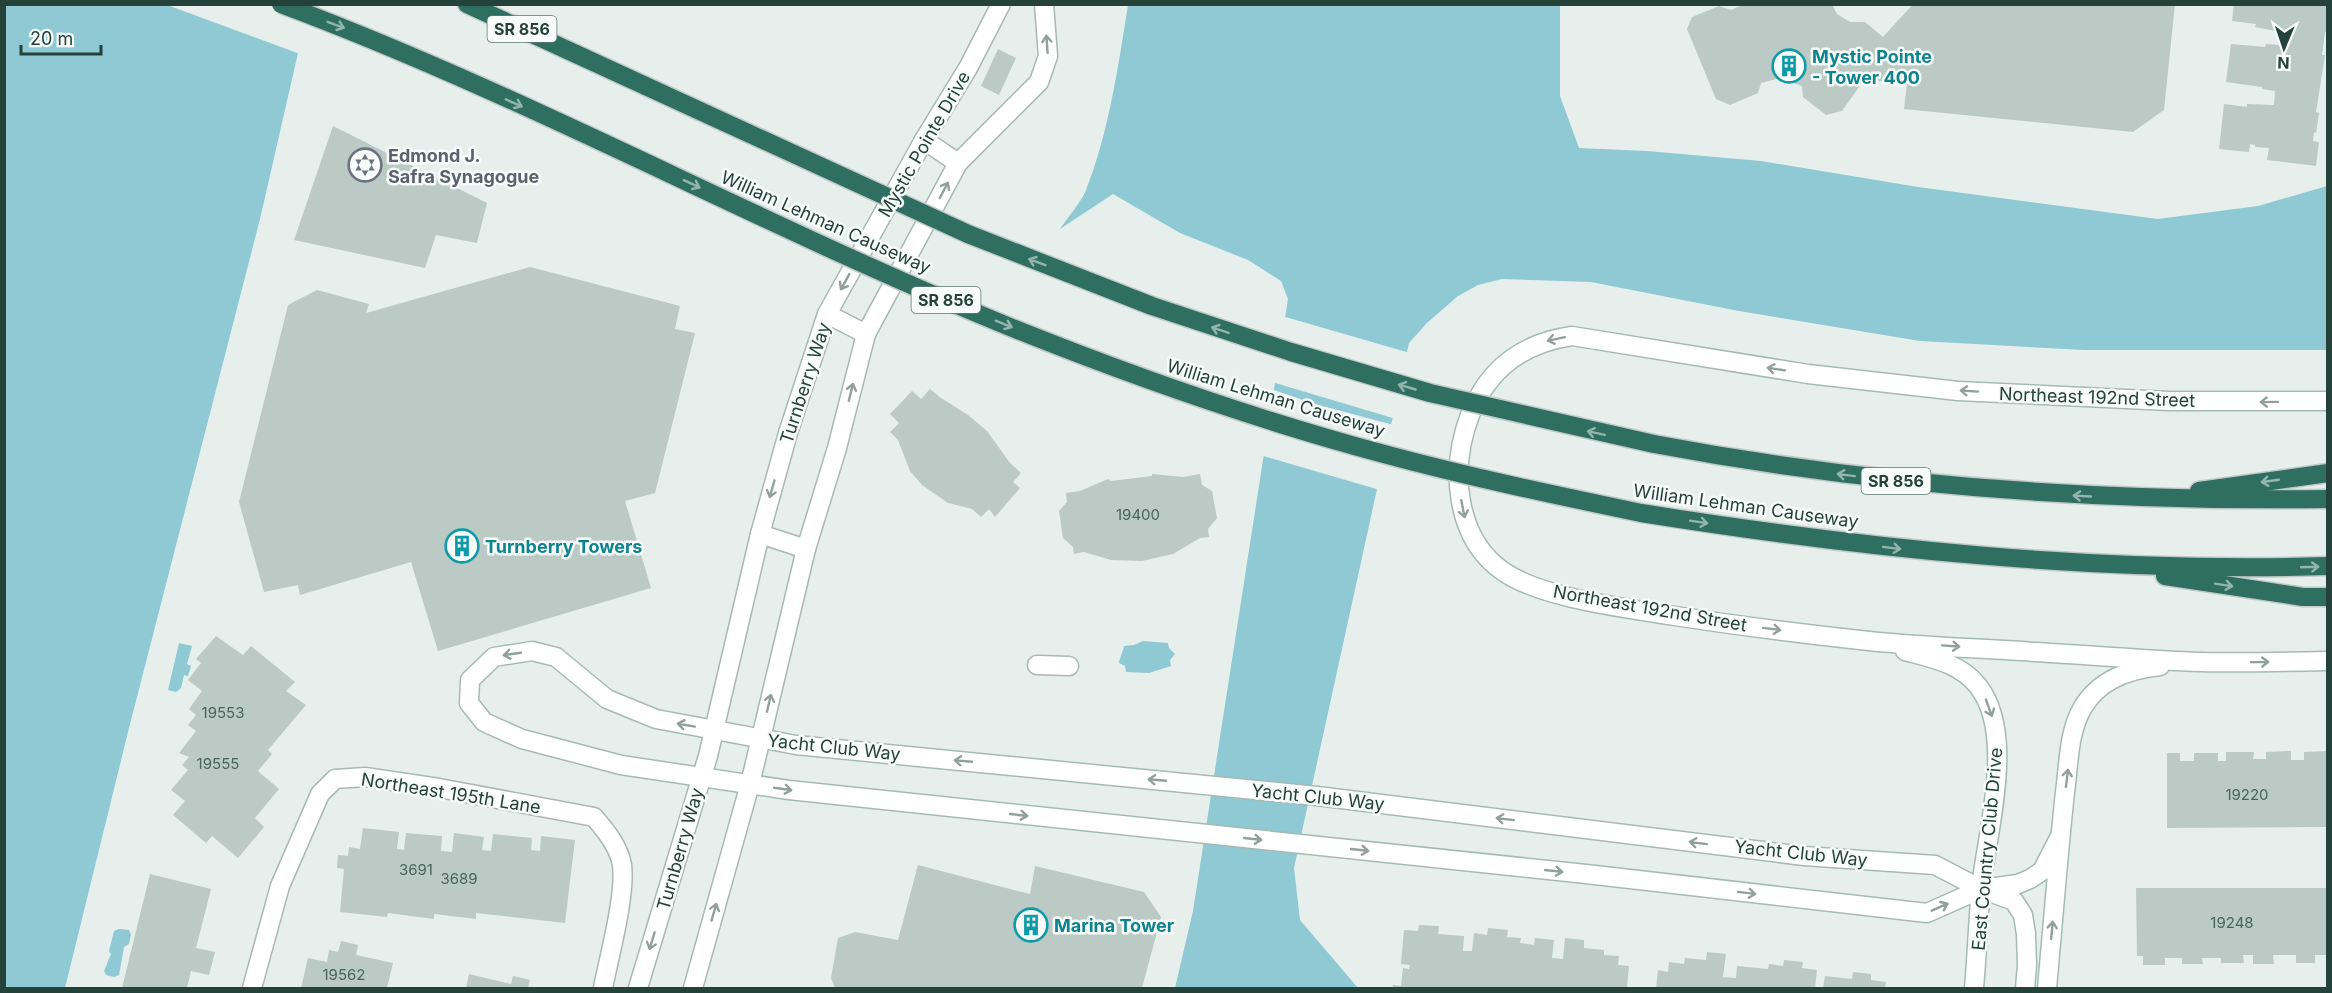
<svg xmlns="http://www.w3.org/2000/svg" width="2332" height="993" font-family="Inter,sans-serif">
  <rect width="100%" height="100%" fill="#e6efeb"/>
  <g fill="#8ec9d4">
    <polygon points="5,5 309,5 260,219 129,728 65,988 5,988"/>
    <path d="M1128 5H1560V96L1579 148 1647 151 1761 161 1918 187 2158 219 2258 206 2327 186V350H2084L1920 341 1739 311 1591 282 1502 279 1478 285 1458 296 1427 323 1409 343 1294 868 1300 920 1358 988H1175L1193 911 1288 299 1281 281 1248 260 1180 233 1113 194 1060 229C1068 217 1080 204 1086 190 1109 132 1118 67 1128 5Z"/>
    <path d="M1143 641 1168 643 1169 648 1175 654 1170 660 1171 666 1149 673 1126 672 1125 666 1119 663C1119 661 1124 648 1124 646L1134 645Z"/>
    <polygon points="179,643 192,646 187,664 191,666 188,676 184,675 181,688 176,692 168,690"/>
    <polygon points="119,929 129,930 131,935 129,944 124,947 119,975 114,977 106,975 104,971 111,954 109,951 114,931"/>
  </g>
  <g fill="#e6efeb">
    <polygon points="312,4 300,54 167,5"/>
    <polygon points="1282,316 1410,353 1396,419 1272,382"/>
    <polygon points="1271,389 1315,404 1394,425 1380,490 1260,455"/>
  </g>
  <g fill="#bbcac4">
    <polygon points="1745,4 1832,4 1837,14 1850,22 1865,22 1883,37 1913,4 2175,4 2164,110 2133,132 1904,109 1907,83 1864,80 1842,111 1826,115 1803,97 1802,86 1780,78 1761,83 1758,93 1730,105 1716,99 1687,29 1692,17 1719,6 1731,10"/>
    <polygon points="2234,4 2327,4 2328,28 2327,32 2325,32 2322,55 2325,55 2316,112 2319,113 2316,133 2314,132 2313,141 2319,142 2316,166 2267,160 2269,148 2255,147 2255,145 2250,144 2249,152 2219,149 2224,104 2247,107 2247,104 2274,105 2275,91 2262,89 2262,87 2226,82 2231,44 2265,47 2266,44 2279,45 2281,32 2255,27 2256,24 2232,21"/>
    <polygon points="998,49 1016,58 999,95 981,86"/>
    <polygon points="333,126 487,203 477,243 436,235 425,268 294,240"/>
    <polygon points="530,267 680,306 675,329 695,333 655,493 625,501 651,588 438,651 411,562 300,595 298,585 264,592 239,502 288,305 317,290 369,304 366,313"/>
    <polygon points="930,389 941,398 968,415 987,431 1010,463 1021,473 1013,482 1020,488 995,517 989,509 981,517 972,509 948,503 922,485 910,471 898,440 890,432 899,423 890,414 912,391 921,399"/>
    <polygon points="1152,474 1183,477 1200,474 1202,485 1212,491 1217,518 1208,529 1209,537 1200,538 1173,554 1142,561 1111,560 1084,552 1074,554 1073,547 1063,538 1059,511 1067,502 1066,493 1080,491 1108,479 1111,481 1152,476"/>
    <polygon points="216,636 243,655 251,646 295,682 286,691 306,705 268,750 272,754 258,771 279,789 255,818 264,827 238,858 212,836 206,843 173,815 185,801 171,790 188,770 182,765 189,757 179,753 196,731 188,725 196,715 189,709 202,691 188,680 201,663 196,659"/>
    <polygon points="2291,751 2291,760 2304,760 2304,752 2328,751 2328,827 2167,828 2167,753 2180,753 2180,761 2194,761 2194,753 2218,753 2218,761 2226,761 2226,752 2254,752 2253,759 2266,759 2266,752"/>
    <polygon points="363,828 399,832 397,849 404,850 406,833 442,836 441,851 452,852 454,833 484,837 482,850 491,851 493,834 532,838 531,850 540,851 541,836 575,840 565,923 476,913 476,919 434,914 434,919 388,913 387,917 340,912 344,869 337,868 338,855 348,856 349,847 360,849"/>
    <polygon points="918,865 1030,894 1035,866 1144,892 1161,917 1142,988 835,988 831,978 838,938 855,932 898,940"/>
    <polygon points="150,874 211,889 196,948 215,952 209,975 191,971 187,988 122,988"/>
    <polygon points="2136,888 2328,888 2328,955 2315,955 2315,963 2296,963 2296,955 2273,955 2274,964 2253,964 2253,955 2243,955 2244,963 2221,963 2221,958 2202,958 2203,964 2182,964 2182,958 2165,958 2165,965 2143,965 2143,956 2137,956"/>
    <polygon points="1419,925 1439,926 1438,934 1464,936 1463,951 1472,951 1474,933 1487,935 1488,928 1508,930 1507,937 1521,938 1520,943 1534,945 1535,938 1554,940 1552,958 1563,959 1565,938 1584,940 1584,948 1604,950 1604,955 1619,956 1618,965 1629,966 1627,987 1392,988 1393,985 1401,986 1403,968 1409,969 1410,965 1401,964 1404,930 1418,931"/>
    <polygon points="341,941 358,945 356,955 393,963 387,988 301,988 308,958 327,962 329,950 338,952"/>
    <polygon points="1707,952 1726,954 1723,977 1736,978 1737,966 1768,969 1769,964 1783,966 1784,960 1803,962 1802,968 1817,970 1815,988 1656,988 1658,970 1668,972 1669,962 1684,964 1685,958 1706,960"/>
    <polygon points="1853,972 1871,974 1871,980 1886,982 1885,988 1823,988 1825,976 1852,979"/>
    <polygon points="469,974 511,984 513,976 530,980 528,988 466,988"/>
  </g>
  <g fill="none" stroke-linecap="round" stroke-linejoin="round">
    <g stroke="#a8b8b2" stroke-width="21">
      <g id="street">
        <polyline points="924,140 958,163"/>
        <polyline points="827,314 866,334"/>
        <polyline points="760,534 806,549"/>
        <polyline points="1037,665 1069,666"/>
        <path d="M252 988 280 886 320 794 335 779 365 777 439 788 594 817C606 831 619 847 622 865 626 895 609 957 603 988"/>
        <polyline points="638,988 708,756 760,534 788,433 827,314 924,140 968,68 1001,4"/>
        <polyline points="693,988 750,784 806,549 837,448 866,334 958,163 1039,82 1048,56 1044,4"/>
      </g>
    </g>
    <g stroke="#a4bbb3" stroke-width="21">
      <g id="secondary">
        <path d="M2328 401H2169L1958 391 1808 374 1572 336C1523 343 1488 369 1470 415 1450 467 1454 538 1504 572 1544 599 1627 608 1675 616 1740 626 1804 634 1869 641 1924 647 1980 648 2035 652 2090 655 2146 660 2201 662 2243 663 2285 662 2328 661"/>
        <path d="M1905 651C1931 658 1960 663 1978 686 2016 734 1987 831 1981 888 1978 921 1977 955 1974 988"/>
        <polyline points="2025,988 2027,965 2026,934 2023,915 2014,901 1981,889 1935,865 1804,856 1317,796 796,745 656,719 607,699 556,657 532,651 494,657 470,680 469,703 484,722 522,739 621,765 789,790 1586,874 1927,913 1981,889 2018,884 2030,879 2042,871 2060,836"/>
        <path d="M2047 988C2053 923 2058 857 2065 792 2069 764 2068 732 2083 707 2099 680 2130 669 2160 666"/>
      </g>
    </g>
    <g stroke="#c2cac8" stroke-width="21">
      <g id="highway">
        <polyline points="467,4 576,54"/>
        <path d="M1654 444C1876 486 2101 502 2328 499"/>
        <polyline points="2199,491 2328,473"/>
        <path d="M1641 513C1868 549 2097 573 2328 566"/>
        <polyline points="2165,576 2303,597 2328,597"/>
      </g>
    </g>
    <use href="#street" stroke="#fff" stroke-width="18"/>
    <use href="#secondary" stroke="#fff" stroke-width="18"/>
    <use href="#highway" stroke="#2f6f62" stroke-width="18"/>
    <g stroke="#c2cac8" stroke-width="21" stroke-linecap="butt">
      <g id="highway-bridge">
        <path d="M281 4C530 97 764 227 1010 327 1132 376 1257 420 1384 454 1469 477 1555 495 1641 513"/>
        <polyline points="576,54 968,234 1152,306 1291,352 1430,393 1654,444"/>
      </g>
    </g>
    <use href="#highway-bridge" stroke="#2f6f62" stroke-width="18"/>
  </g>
  <defs><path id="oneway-shaft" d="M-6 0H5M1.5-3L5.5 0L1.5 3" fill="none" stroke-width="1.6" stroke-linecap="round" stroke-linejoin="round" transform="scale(1.5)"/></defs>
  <g stroke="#93b5ae">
    <use href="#oneway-shaft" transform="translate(336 25) rotate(21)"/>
    <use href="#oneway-shaft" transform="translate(514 103) rotate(24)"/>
    <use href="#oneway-shaft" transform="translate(692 184) rotate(25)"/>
    <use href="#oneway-shaft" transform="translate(1037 262) rotate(-159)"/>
    <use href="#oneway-shaft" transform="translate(1004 324) rotate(22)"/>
    <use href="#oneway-shaft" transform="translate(1220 330) rotate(-161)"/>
    <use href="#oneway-shaft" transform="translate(1407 387) rotate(-164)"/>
    <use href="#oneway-shaft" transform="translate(1596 433) rotate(-168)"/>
    <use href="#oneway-shaft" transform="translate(1846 475) rotate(-173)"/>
    <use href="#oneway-shaft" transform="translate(2270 481) rotate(172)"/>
    <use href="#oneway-shaft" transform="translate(2082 496) rotate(-177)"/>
    <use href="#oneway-shaft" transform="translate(1699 522) rotate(9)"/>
    <use href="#oneway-shaft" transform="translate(1892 548) rotate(7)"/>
    <use href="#oneway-shaft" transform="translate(2310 567) rotate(-2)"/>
    <use href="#oneway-shaft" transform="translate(2224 585) rotate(9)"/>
  </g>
  <g stroke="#92a09c">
    <use href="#oneway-shaft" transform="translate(1047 44) rotate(-94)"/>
    <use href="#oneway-shaft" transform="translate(944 190) rotate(-62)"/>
    <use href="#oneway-shaft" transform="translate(845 282) rotate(119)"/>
    <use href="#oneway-shaft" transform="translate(1556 339) rotate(168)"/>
    <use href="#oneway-shaft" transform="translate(1776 369) rotate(-171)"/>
    <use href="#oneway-shaft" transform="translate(1969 391) rotate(-176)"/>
    <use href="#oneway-shaft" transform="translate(851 392) rotate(-76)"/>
    <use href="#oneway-shaft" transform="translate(2269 402) rotate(179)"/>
    <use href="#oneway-shaft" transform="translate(772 489) rotate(106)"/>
    <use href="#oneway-shaft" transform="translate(1463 509) rotate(79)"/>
    <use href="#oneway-shaft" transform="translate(1772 629) rotate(7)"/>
    <use href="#oneway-shaft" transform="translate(1951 646) rotate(4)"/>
    <use href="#oneway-shaft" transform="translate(512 654) rotate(172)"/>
    <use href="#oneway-shaft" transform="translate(2260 662) rotate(-1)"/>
    <use href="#oneway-shaft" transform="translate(769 703) rotate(-77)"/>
    <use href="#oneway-shaft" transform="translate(1989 708) rotate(70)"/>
    <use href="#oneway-shaft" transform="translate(686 725) rotate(-170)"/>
    <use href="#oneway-shaft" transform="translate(963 761) rotate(-175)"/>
    <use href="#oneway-shaft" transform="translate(2067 778) rotate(-83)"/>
    <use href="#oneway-shaft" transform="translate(1157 780) rotate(-175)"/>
    <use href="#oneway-shaft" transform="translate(783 789) rotate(8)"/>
    <use href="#oneway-shaft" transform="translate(1019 815) rotate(6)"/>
    <use href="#oneway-shaft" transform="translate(1505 819) rotate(-173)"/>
    <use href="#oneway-shaft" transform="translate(1253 839) rotate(6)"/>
    <use href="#oneway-shaft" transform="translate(1698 843) rotate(-173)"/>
    <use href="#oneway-shaft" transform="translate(1360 850) rotate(6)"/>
    <use href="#oneway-shaft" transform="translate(1554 871) rotate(6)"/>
    <use href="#oneway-shaft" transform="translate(1747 893) rotate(7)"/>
    <use href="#oneway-shaft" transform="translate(1940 907) rotate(-24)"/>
    <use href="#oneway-shaft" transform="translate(714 912) rotate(-74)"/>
    <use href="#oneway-shaft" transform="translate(2052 930) rotate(-85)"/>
    <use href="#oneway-shaft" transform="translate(652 941) rotate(107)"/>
  </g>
  <defs>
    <g id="building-ring" transform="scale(1.725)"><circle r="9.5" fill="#f7fbf9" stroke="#0f9aa8" stroke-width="1.5"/><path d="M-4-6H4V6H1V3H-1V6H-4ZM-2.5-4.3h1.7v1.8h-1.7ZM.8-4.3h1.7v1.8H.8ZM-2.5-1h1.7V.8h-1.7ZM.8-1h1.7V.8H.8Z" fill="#0f9aa8"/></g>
    <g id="synagogue-ring" transform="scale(1.725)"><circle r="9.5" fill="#f7fbf9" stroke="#6b7280" stroke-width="1.5"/><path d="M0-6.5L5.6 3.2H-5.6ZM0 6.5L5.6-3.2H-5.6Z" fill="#6b7280"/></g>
  </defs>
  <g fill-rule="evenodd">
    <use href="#building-ring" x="1789" y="66"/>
    <use href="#synagogue-ring" x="365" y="165"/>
    <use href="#building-ring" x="462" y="546"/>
    <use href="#building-ring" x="1031" y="925"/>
  </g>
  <g text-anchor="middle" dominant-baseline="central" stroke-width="5" stroke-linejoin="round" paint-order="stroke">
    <g font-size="15" fill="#4a645c">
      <text x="1138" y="514">19400</text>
      <text x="223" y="712">19553</text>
      <text x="218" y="763">19555</text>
      <text x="2247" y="794">19220</text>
      <text x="416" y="869">3691</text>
      <text x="459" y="878">3689</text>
      <text x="2232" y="922">19248</text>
      <text x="344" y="974">19562</text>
    </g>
    <g fill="#f7fbf9" stroke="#637a73" stroke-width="1.5">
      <rect x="487.5" y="16" width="69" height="26" rx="4.5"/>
      <rect x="911.5" y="287" width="69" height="26" rx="4.5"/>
      <rect x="1861.5" y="468" width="69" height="26" rx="4.5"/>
    </g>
    <g font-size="16" font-weight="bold" fill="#24423a">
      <text x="522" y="29">SR 856</text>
      <text x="946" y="300">SR 856</text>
      <text x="1896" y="481">SR 856</text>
    </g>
    <g font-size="18" font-weight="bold" fill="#0d838f" stroke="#f7fbf9" text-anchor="start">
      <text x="1812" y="56">Mystic Pointe<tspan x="1812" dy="21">- Tower 400</tspan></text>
      <text x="485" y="546">Turnberry Towers</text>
      <text x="1054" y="925">Marina Tower</text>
    </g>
    <g font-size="18" fill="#24423a" stroke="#f7fbf9">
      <text transform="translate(924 144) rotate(-60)">Mystic Pointe Drive</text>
      <text transform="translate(826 222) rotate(24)">William Lehman Causeway</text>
      <text transform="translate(805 383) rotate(-72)">Turnberry Way</text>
      <text transform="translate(2097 397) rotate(2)">Northeast 192nd Street</text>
      <text transform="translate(1276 398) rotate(17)">William Lehman Causeway</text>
      <text transform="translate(1746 506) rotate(8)">William Lehman Causeway</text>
      <text transform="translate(1650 608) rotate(10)">Northeast 192nd Street</text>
      <text transform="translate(834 747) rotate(6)">Yacht Club Way</text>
      <text transform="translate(451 793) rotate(9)">Northeast 195th Lane</text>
      <text transform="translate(1318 797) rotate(6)">Yacht Club Way</text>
      <text transform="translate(680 849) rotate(-74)">Turnberry Way</text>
      <text transform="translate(1987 849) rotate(-85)">East Country Club Drive</text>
      <text transform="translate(1801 853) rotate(6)">Yacht Club Way</text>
    </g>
    <g font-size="18" font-weight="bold" fill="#5b616d" stroke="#f7fbf9" text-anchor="start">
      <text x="388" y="155">Edmond J.<tspan x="388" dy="21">Safra Synagogue</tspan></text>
    </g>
  </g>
  <rect width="2332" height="993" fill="none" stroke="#24423a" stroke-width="12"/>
  <g transform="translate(2284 48) rotate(182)" stroke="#f7fbf9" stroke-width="4.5" paint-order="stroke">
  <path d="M0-4.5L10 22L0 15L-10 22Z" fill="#24423a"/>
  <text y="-9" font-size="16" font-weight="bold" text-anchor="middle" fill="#24423a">N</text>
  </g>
  <path d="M21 45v9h80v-9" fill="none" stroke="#24423a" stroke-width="3"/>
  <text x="30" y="45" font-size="18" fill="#24423a" stroke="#f7fbf9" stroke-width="4.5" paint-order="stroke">20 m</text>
</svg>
